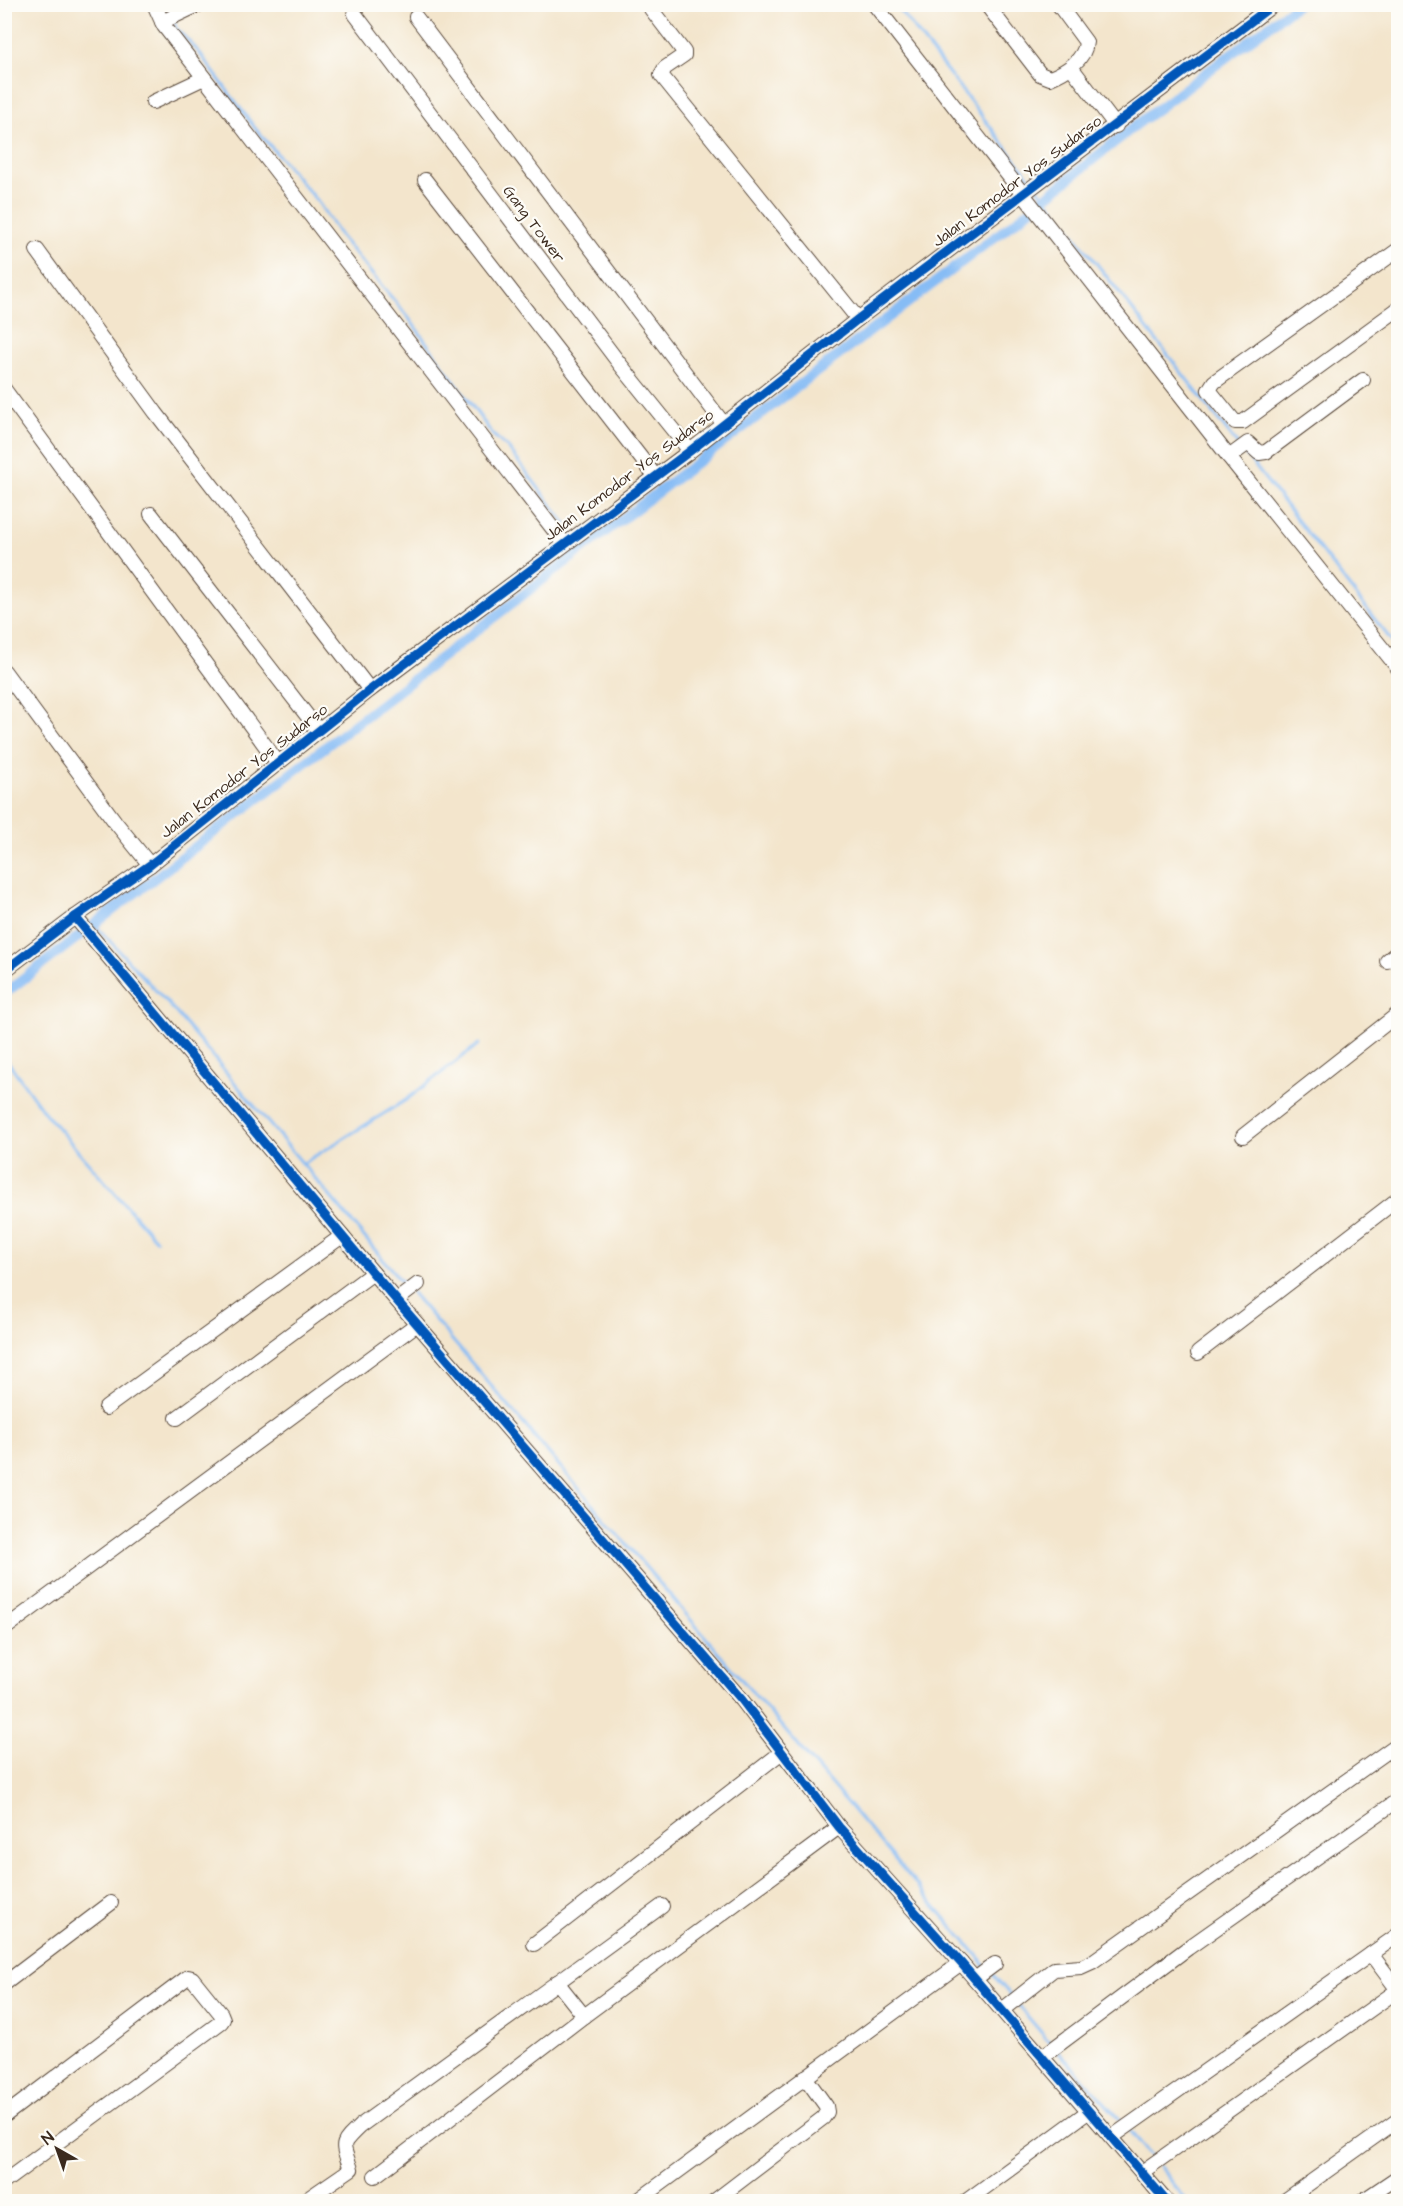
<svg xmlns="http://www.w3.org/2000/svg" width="1403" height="2206" font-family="'Architects Daughter',sans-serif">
  <rect width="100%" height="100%" fill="#fdfcf7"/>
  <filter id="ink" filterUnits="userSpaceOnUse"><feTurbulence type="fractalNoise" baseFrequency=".0167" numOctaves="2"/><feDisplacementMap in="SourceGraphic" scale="12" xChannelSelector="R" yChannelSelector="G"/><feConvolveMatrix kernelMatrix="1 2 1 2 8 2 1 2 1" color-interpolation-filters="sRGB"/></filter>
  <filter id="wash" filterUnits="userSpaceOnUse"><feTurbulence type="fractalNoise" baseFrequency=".008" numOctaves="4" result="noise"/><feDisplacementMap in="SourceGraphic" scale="24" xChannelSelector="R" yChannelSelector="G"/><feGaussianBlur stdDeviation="1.35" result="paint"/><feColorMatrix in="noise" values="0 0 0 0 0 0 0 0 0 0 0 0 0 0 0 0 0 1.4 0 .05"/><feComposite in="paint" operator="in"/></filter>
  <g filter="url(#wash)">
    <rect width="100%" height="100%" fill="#f3e5cc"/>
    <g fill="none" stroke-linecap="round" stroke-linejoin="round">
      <g stroke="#86bcf5" stroke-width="3">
        <polyline points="164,4 168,11"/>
        <polyline points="895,4 1033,182"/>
        <polyline points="174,21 176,28 198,51 255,128 318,202 340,236 408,317 493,435 508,448 572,532"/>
        <polyline points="1037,187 1238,445"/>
        <polyline points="1244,452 1398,649"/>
        <polyline points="578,540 584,548"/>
        <polyline points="96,926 172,1008 407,1288"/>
        <polyline points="4,1056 44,1112 156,1240"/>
        <polyline points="302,1164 406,1100 479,1044"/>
        <polyline points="412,1293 986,1966"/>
        <polyline points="990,1971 1011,1996"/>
        <polyline points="1017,2004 1051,2044"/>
        <polyline points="1058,2051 1124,2124"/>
        <polyline points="1128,2129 1153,2159"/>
        <polyline points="1159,2166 1188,2202"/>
      </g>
      <polyline stroke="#86bcf5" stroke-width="10" points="4,994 584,548 1020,218 1136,125 1298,4"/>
    </g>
  </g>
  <g filter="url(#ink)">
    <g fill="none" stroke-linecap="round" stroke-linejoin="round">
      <g stroke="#574638" stroke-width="16">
        <g id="minor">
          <polyline points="154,4 164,26 564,543"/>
          <polyline points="874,4 1229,457 1398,668"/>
          <path d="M986 4 1040 74 1050 78C1065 72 1085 60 1086 42L1058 4"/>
          <polyline points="651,9 684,52 684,55 665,68 661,75 858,319"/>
          <polyline points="355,14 619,363 690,451"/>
          <polyline points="416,17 723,423"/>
          <polyline points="162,22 200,4"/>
          <polyline points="1071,67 1116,126"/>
          <polyline points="153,102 204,78"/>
          <polyline points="425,180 655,476"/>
          <polyline points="37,250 156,413 370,690"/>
          <polyline points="1398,250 1214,382 1209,390 1235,422 1243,422 1398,309"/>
          <polyline points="4,389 278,763"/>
          <polyline points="1229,457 1248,443 1259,453 1266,452 1363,380"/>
          <polyline points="151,514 319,731"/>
          <polyline points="4,671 116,823 150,865"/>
          <polyline points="75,917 373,1273 742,1700 839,1827 961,1963 1167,2202"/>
          <polyline points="1387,961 1398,952"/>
          <polyline points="4,971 75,917 150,865 370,690 690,451 858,319 1274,4"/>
          <polyline points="1243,1136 1398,1014"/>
          <polyline points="397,1300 418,1284"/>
          <polyline points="1198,1353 1398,1199"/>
          <polyline points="106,1408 342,1236"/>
          <polyline points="177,1418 373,1273"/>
          <polyline points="4,1629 417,1324"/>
          <polyline points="534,1944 782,1752"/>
          <polyline points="1371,1954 1398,1990"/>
          <polyline points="975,1979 995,1964"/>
          <polyline points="557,1982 584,2016"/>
          <polyline points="4,1984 111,1903"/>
          <polyline points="1002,2010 1054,1969 1081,1967 1092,1962 1398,1744"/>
          <polyline points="1042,2057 1188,1948 1398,1800"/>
          <polyline points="4,2116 188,1977 192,1978 221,2014 223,2019 221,2022 4,2182"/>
          <polyline points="1112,2137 1398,1935"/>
          <polyline points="1142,2172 1398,1990"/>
          <polyline points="375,2176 584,2016 839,1827"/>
          <path d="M303 2202 351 2169C342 2143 339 2146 360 2126L662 1906"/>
          <polyline points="636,2202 961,1963"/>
          <polyline points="713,2202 823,2118 827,2112 826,2106 805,2077"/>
          <polyline points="965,2202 1089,2111"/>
          <polyline points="1283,2202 1398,2120"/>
          <polyline points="1361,2202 1398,2177"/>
        </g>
      </g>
      <use href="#minor" stroke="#fff" stroke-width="14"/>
      <g stroke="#fdfcf7" stroke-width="13">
        <g id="cycleway">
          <polyline points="75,917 373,1273 742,1700 839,1827 961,1963 1167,2202"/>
          <polyline points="4,971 75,917 150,865 370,690 690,451 858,319 1274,4"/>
        </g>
      </g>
      <use href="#cycleway" stroke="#0057b8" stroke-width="9"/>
    </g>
  </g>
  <g text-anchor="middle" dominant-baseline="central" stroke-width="4.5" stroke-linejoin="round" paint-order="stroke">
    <g font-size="16" fill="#3b2a1e" stroke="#fdfcf7">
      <text transform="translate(1017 181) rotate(-37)">Jalan Komodor Yos Sudarso</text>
      <text transform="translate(534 224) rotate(53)">Gang Tower</text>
      <text transform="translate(629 475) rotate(-37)">Jalan Komodor Yos Sudarso</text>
      <text transform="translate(244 771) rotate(-38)">Jalan Komodor Yos Sudarso</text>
    </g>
  </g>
  <rect width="1403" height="2206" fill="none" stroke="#fdfcf7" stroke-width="24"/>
  <g transform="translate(57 2149) rotate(320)" stroke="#fdfcf7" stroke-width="4.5" paint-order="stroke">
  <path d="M0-4.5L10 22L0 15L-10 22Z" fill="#3b2a1e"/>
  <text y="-9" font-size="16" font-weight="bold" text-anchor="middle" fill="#3b2a1e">N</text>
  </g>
</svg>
